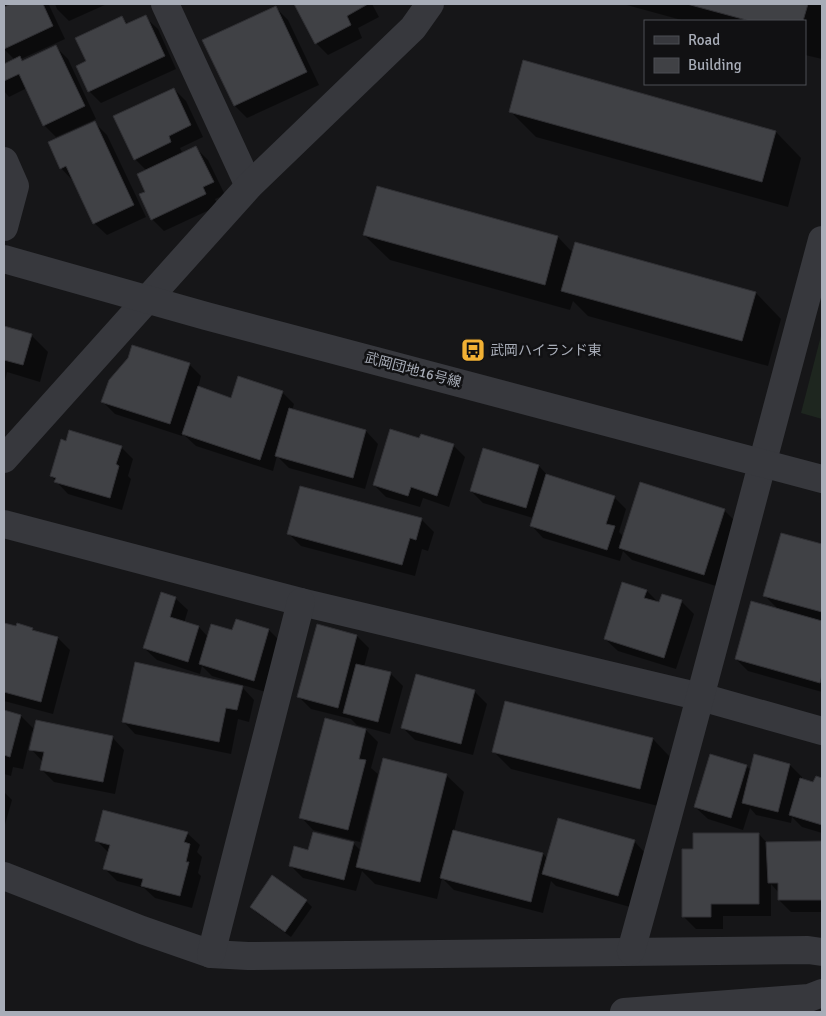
<svg xmlns="http://www.w3.org/2000/svg" width="826" height="1016" font-family="Signika,'Noto Sans JP',sans-serif">
  <rect width="100%" height="100%" fill="#161618"/>
  <polygon fill="#1e261f" points="822,332 822,419 801,413"/>
  <g fill="#0007">
    <polygon points="4,4 48,4 49,5 65,39 21,59 23,62 56,47 68,59 96,119 56,137 44,125 27,88 9,97 4,91 4,65 15,60 5,50 4,51"/>
    <polygon points="55,4 107,4 69,21 57,9"/>
    <polygon points="295,4 372,4 379,17 358,28 362,38 328,55 316,43"/>
    <polygon points="623,4 822,4 822,59 805,55 805,21 685,21"/>
    <polygon points="276,8 288,20 319,85 247,118 235,106"/>
    <polygon points="145,17 158,29 176,69 101,103 89,91 87,62 122,18 129,25"/>
    <polygon points="174,89 186,101 203,137 180,148 183,154 196,148 208,160 225,195 215,199 218,206 164,231 152,219 146,192 147,171 135,159"/>
    <polygon points="510,111 776,132 801,158 788,207 536,137"/>
    <polygon points="95,123 107,135 146,217 107,235 94,223 73,181 61,168"/>
    <polygon points="364,235 558,237 573,253 756,293 781,319 768,366 588,316 573,301 570,310 390,260"/>
    <polygon points="4,327 31,335 48,352 40,382 7,372 4,385"/>
    <polygon points="189,364 201,376 198,388 232,399 282,392 294,404 292,411 366,431 378,444 365,489 289,468 277,456 273,471 196,446 183,434 182,436 115,414 103,402"/>
    <polygon points="420,440 453,445 465,457 449,507 423,498 420,507 386,497 374,485"/>
    <polygon points="121,447 133,459 128,476 131,479 122,510 68,494 51,476"/>
    <polygon points="484,449 539,466 549,477 614,497 626,509 619,532 624,537 724,510 736,522 716,586 632,560 623,551 620,561 543,538 531,525 533,518 483,503 471,491"/>
    <polygon points="421,519 434,532 428,551 422,549 415,576 301,546 289,534"/>
    <polygon points="782,535 822,546 822,692 748,671 736,659 779,610 764,595"/>
    <polygon points="647,591 660,604 681,601 694,614 676,669 618,651 605,639"/>
    <polygon points="175,598 188,610 184,623 199,627 208,637 233,632 237,621 269,630 281,642 266,692 212,676 202,666 200,674 157,660 144,648"/>
    <polygon points="4,624 17,628 32,629 36,633 58,638 70,650 53,714 4,701"/>
    <polygon points="357,636 369,648 364,667 390,673 403,686 390,734 357,725 351,719 311,709 299,697"/>
    <polygon points="242,687 254,700 249,722 238,719 231,754 135,734 123,721"/>
    <polygon points="474,691 487,704 473,755 415,740 403,728"/>
    <polygon points="505,702 653,739 670,757 658,806 511,769 493,751"/>
    <polygon points="4,712 21,716 35,730 112,737 124,750 115,794 54,782 41,769 43,762 31,749 34,732 32,731 23,769 13,767 11,776 4,774"/>
    <polygon points="326,720 366,730 378,742 371,768 378,774 360,842 313,830 301,817"/>
    <polygon points="790,765 802,777 802,779 814,783 816,777 822,779 822,833 802,827 792,817 791,823 756,815 750,808 743,830 708,819 695,807 746,766 752,771"/>
    <polygon points="446,775 464,792 454,831 543,854 548,859 634,841 646,854 630,907 556,886 551,881 543,913 454,890 442,878 437,899 375,884 362,871 356,891 303,878 290,865 309,851 353,843 361,851"/>
    <polygon points="4,792 12,800 4,828"/>
    <polygon points="187,833 200,845 197,852 202,857 198,873 201,876 192,908 155,898 144,888 117,881 105,869 109,853 97,841"/>
    <polygon points="759,834 767,843 822,842 822,912 791,912 779,900 779,893 771,884 771,916 723,916 723,929 696,929 683,916 695,850"/>
    <polygon points="306,901 312,907 291,937 257,913 251,907"/>
  </g>
  <g fill="#404145" stroke="#303034">
    <polygon points="11,4 43,4 53,26 4,49 4,7"/>
    <polygon points="294,4 368,4 347,16 351,25 315,44"/>
    <polygon points="687,4 808,4 803,21 750,21"/>
    <polygon points="276,6 307,72 234,106 202,40"/>
    <polygon points="146,15 165,56 88,92 76,66 86,61 75,38 122,16 126,24"/>
    <polygon points="56,45 85,106 43,126 19,74 4,81 4,64 20,56 22,61"/>
    <polygon points="523,60 776,131 762,182 509,112"/>
    <polygon points="174,88 191,125 169,136 171,142 134,160 113,116"/>
    <polygon points="95,121 134,205 93,224 66,166 60,169 48,142"/>
    <polygon points="196,146 214,182 203,187 206,194 151,220 139,194 145,192 137,174"/>
    <polygon points="377,186 558,236 545,285 363,235"/>
    <polygon points="575,242 756,292 742,341 561,291"/>
    <polygon points="4,326 32,334 23,365 4,360"/>
    <polygon points="132,345 190,363 170,424 101,402 109,380 128,358"/>
    <polygon points="238,376 283,391 260,460 182,434 198,386 231,398"/>
    <polygon points="289,408 366,430 353,478 275,456"/>
    <polygon points="390,429 419,438 421,434 454,444 437,496 411,487 408,496 373,485"/>
    <polygon points="69,430 122,446 116,464 119,466 110,498 54,482 56,478 50,476 61,439 66,441"/>
    <polygon points="483,448 539,465 526,508 470,491"/>
    <polygon points="546,474 615,496 606,524 615,526 607,550 530,526"/>
    <polygon points="640,482 725,509 704,575 619,548"/>
    <polygon points="300,486 422,518 416,540 410,538 402,565 287,534"/>
    <polygon points="781,533 822,544 822,612 763,596"/>
    <polygon points="622,582 647,590 644,598 659,602 662,594 682,600 664,658 604,639"/>
    <polygon points="161,592 176,597 170,617 199,626 188,662 143,648"/>
    <polygon points="751,601 822,621 822,675 820,683 735,659"/>
    <polygon points="236,619 269,629 254,681 199,664 211,624 232,630"/>
    <polygon points="4,623 16,626 17,623 33,628 32,630 58,637 41,702 4,692"/>
    <polygon points="317,624 357,635 338,708 297,697"/>
    <polygon points="135,662 243,686 237,710 226,708 219,742 122,722"/>
    <polygon points="356,664 391,672 378,722 343,713"/>
    <polygon points="416,674 475,690 461,744 401,728"/>
    <polygon points="505,701 653,738 640,789 492,752"/>
    <polygon points="4,710 21,715 10,757 4,755"/>
    <polygon points="325,718 366,729 359,759 366,760 348,830 299,818"/>
    <polygon points="36,720 113,736 103,782 40,770 44,752 29,750"/>
    <polygon points="710,754 747,765 731,818 694,807"/>
    <polygon points="754,754 790,764 778,812 742,803"/>
    <polygon points="383,758 447,774 420,882 356,867"/>
    <polygon points="816,776 822,778 822,825 789,815 800,778 813,782"/>
    <polygon points="103,810 188,832 184,842 190,844 186,862 189,862 180,896 141,886 143,879 103,869 110,845 95,841"/>
    <polygon points="558,818 635,840 618,896 542,874"/>
    <polygon points="453,830 543,853 531,902 440,878"/>
    <polygon points="313,832 354,842 344,880 289,866 294,846 308,850"/>
    <polygon points="693,833 759,833 759,904 711,904 711,917 682,917 682,849 693,849"/>
    <polygon points="822,841 822,900 778,900 778,883 768,883 766,842"/>
    <polygon points="272,875 307,900 285,932 250,907"/>
  </g>
  <g fill="none" stroke-linecap="round" stroke-linejoin="round">
    <g stroke="#37383d" stroke-width="28">
      <polyline points="165,4 249,186"/>
      <polyline points="4,161 15,186 4,227"/>
      <polyline points="4,459 249,186 413,28 430,4"/>
      <polyline points="4,524 301,602 701,697 822,731"/>
      <polyline points="4,876 142,930 211,954 248,956 808,950 822,952"/>
      <path d="M631 951C697 714 758 477 822 240"/>
      <polyline points="211,954 301,602"/>
      <polyline points="624,1012 809,998 822,993"/>
    </g>
    <polyline stroke="#37383d" stroke-width="28" points="4,259 206,316 822,479"/>
  </g>
  <defs>
    <g id="bus-square" transform="scale(1.25)"><rect x="-9" y="-9" width="18" height="18" rx="4" fill="#f2b134" stroke="#111113"/><path d="M-5-6H5V4H4V6H2V4H-2V6H-4V4H-5ZM-3.5-4V0h7V-4ZM-3.5 1.2v1.5H-2V1.2ZM2 1.2v1.5H3.5V1.2Z" fill="#111"/></g>
  </defs>
  <g fill-rule="evenodd">
    <use href="#bus-square" x="473" y="350"/>
  </g>
  <g text-anchor="middle" dominant-baseline="central" stroke-width="5" stroke-linejoin="round" paint-order="stroke">
    <g font-size="14" fill="#a8adb8" stroke="#111113" text-anchor="start">
      <text x="490" y="350">武岡ハイランド東</text>
    </g>
    <g font-size="14" fill="#a8adb8" stroke="#111113">
      <text transform="translate(413 370) rotate(15)">武岡団地16号線</text>
    </g>
  </g>
  <rect width="826" height="1016" fill="none" stroke="#a8adb8" stroke-width="10"/>
  <rect x="644" y="20" width="162" height="65" fill="#111113" stroke="#4d4f55"/>
  <rect x="654" y="36" width="25" height="8" fill="#37383d" stroke="#4d4f55"/>
  <text x="688" y="45" font-size="15" fill="#a8adb8">Road</text>
  <rect x="654" y="58" width="25" height="15" fill="#404145" stroke="#4d4f55"/>
  <text x="688" y="70" font-size="15" fill="#a8adb8">Building</text>
</svg>
